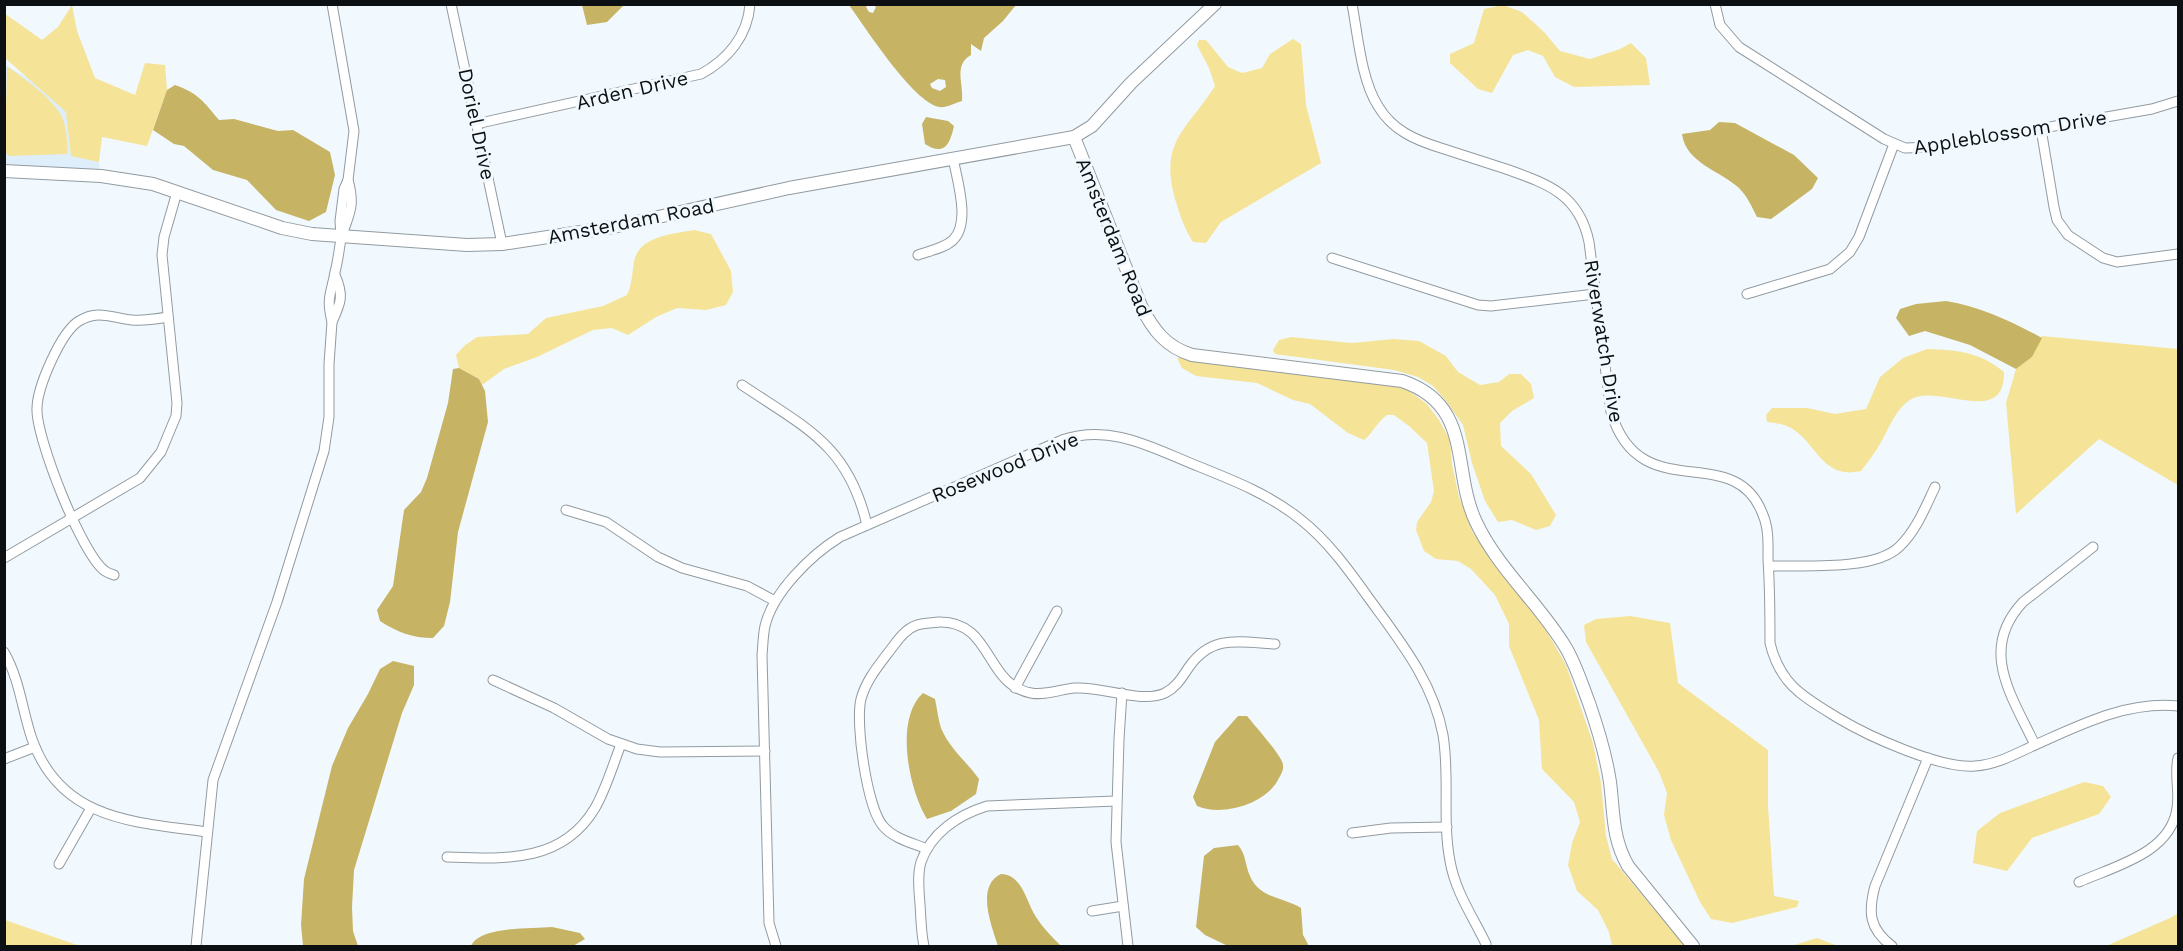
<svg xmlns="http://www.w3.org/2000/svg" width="2183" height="951" font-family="'Work Sans',sans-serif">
  <rect width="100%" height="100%" fill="#f1f9fe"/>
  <polygon fill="#deeefa" points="4,65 90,111 101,176 5,171"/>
  <g fill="#f5e398">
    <polygon points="72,5 77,31 95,78 135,95 145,63 165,65 167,90 147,146 102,137 99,162 71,156 66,112 5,58 4,13 42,40 58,27"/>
    <polygon points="1503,5 1522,12 1544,32 1560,51 1590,59 1620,49 1631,43 1646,58 1650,85 1574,87 1555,77 1543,56 1528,50 1513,55 1492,93 1478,89 1450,63 1450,54 1474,43 1484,9"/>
    <path d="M1293 39 1301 44 1306 105 1321 163 1221 222 1206 243 1193 242C1184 228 1180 215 1175 199 1159 141 1187 130 1215 86L1209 68 1197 45 1199 40H1206L1228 67 1242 73 1262 68 1270 54Z"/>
    <path d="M7 66C25 80 51 96 62 117 67 128 67 142 68 154L9 156 5 152Z"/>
    <path d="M694 230 711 234 731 271 733 292 726 305 706 310 677 308 656 317 628 335 612 328 593 330 537 357 504 369 482 385 479 379 459 368 456 355 464 346 477 337 528 334 546 318 603 306 627 295C632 284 632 274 634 262 638 236 673 234 694 230Z"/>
    <polygon points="2042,336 2178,349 2178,485 2099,439 2016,514 2006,403 2016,369 2032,357"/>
    <polygon points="1291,337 1352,343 1394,339 1419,341 1446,356 1458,372 1480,385 1499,382 1509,374 1521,374 1531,384 1534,398 1512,411 1500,423 1501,446 1531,474 1556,515 1550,526 1536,530 1512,520 1498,522 1485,501 1472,463 1463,425 1446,401 1433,386 1418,377 1394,370 1275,354 1273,350 1279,340"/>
    <path d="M1927 349C1958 350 1980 352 2004 372 2005 429 1937 382 1910 400 1894 410 1887 434 1877 449 1872 457 1866 464 1861 471 1822 480 1817 443 1791 428 1784 424 1775 423 1767 422L1766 415 1772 408H1807L1835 414 1866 409 1880 377 1903 358Z"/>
    <path d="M1182 357 1404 387 1427 404 1439 420 1450 440 1452 464 1459 497 1473 533 1546 630 1566 665 1593 743 1601 783 1606 836 1612 859 1685 946H1612L1609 932 1598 910 1577 891 1568 865 1572 843 1580 822 1574 802 1542 769 1539 720 1509 646V624L1495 595 1471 569 1458 561 1436 559 1424 551 1416 530 1417 522 1431 502 1434 491 1427 443 1409 426 1394 415H1387C1377 422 1373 433 1364 440L1348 433 1310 404 1293 400 1257 383 1196 376 1182 368 1177 358Z"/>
    <polygon points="1630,616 1670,623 1678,683 1768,750 1768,806 1774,896 1799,901 1797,907 1732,923 1711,919 1700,902 1671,840 1664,815 1667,793 1659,772 1586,642 1584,625 1596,619"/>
    <polygon points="2084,782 2103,786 2111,797 2099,814 2032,838 2007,871 1973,863 1977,831 2000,813"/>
    <polygon points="2178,913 2178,946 2106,946 2170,918"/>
    <polygon points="5,920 80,946 5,946"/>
    <polygon points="1817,938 1838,946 1791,946"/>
  </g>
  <g fill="#c6b364" fill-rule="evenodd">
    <polygon points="582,5 582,4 624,5 607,22 587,25"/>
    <path d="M849 5H868L866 7 869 12 873 13 876 7 874 5H1016L1003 21 984 38 981 51 971 44V55C953 65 964 84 962 101 955 103 946 108 939 107 913 102 865 27 849 5ZM938 79 945 80 946 87 940 91 932 88 930 84Z"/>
    <path d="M175 85C198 93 204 102 219 120L234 119 278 131 293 130 330 152 335 175 326 212 309 221 276 210 247 180 213 170 184 146 174 144 153 130 167 90Z"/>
    <path d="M926 117 948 121 954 126C950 143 945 157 925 144L922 124Z"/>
    <path d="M1719 122 1735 123 1794 155 1818 178 1812 189 1771 219 1757 217C1752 207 1747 196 1739 188 1719 170 1686 163 1682 134L1710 130Z"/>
    <path d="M1946 301C1981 307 2011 321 2042 338L2032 357 2016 369 1970 345 1925 331 1909 336 1896 318 1900 309 1916 304Z"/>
    <path d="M459 368 479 379 485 391 488 422 458 532 450 602 444 626 433 638C412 638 397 632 380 621L377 610 393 586 404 510 421 492 427 478 448 403 453 369Z"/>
    <polygon points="393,661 414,666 414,685 402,713 354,870 352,907 353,931 358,946 303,946 301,925 304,879 332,766 348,728 368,694 380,669"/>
    <path d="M923 693 935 699C937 708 938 719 941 728 949 748 967 762 979 779L976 794 951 811 927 819C909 790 894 719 923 693Z"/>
    <path d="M1238 716H1247C1254 725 1283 757 1283 765 1284 770 1281 774 1279 778 1267 804 1223 817 1197 806L1193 797 1215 742Z"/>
    <path d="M1238 845C1246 854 1245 865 1250 876 1259 898 1282 897 1301 908L1303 935 1309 946H1228L1205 935 1196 927 1204 856 1214 848Z"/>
    <path d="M1001 874C1023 875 1026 902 1036 917 1043 928 1052 937 1061 946H998C992 927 975 886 1001 874Z"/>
    <path d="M552 927 580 933 585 939 573 946H471C479 926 531 929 552 927Z"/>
  </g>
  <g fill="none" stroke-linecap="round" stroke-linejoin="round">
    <g stroke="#929ba1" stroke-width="11">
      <g id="street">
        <polyline points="332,4 354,131 348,180 344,189 340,221 341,235"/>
        <polyline points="451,4 502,244"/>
        <path d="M1352 4C1358 36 1361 79 1378 106 1392 130 1415 140 1441 148 1462 155 1484 162 1506 169 1548 184 1579 194 1589 242L1611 412C1640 510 1735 438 1763 515 1769 529 1768 545 1768 560 1770 588 1770 615 1770 643 1780 685 1804 697 1838 718 1868 736 1940 769 1975 766 1996 765 2015 754 2035 745 2080 725 2127 701 2178 706"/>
        <polyline points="1715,4 1720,25 1739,47 1884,139 1905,148 1935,147 2152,109 2178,101"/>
        <path d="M476 124 701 74C727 60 748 36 750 4"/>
        <polyline points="2041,129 2054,207 2057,220 2068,235 2103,258 2117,262 2178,254"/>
        <path d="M918 255C929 251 945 248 953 240 971 223 957 180 953 158"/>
        <polyline points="1332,258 1478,305 1491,306 1595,294"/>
        <polyline points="1747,294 1830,269 1850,252 1859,237 1894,144"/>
        <path d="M332 322C341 303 344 295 335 275"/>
        <path d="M742 385C806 428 848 445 867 525"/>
        <polyline points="566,510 606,522 658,557 682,568 747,586 775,601"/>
        <polyline points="4,558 140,478 161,452 176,416 177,403 162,255 164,237 177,192"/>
        <path d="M1769 566C1803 565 1874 571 1899 547 1916 531 1925 508 1935 487"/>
        <path d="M114 575C111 574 108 573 105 571 82 555 36 438 37 409 37 387 61 332 79 321 98 309 112 318 132 320 144 321 156 319 168 317"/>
        <path d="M4 652C20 680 22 710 32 739 61 821 135 822 207 832"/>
        <polyline points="493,680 554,708 608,739 637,749 660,752 765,751"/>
        <polyline points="1015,688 1057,611"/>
        <polyline points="1122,693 1119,739 1116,842 1128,946"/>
        <path d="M2035 745C2012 696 1978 650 2023 602L2093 547"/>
        <polyline points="4,759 35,747"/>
        <polyline points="1352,833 1391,828 1447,827"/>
        <path d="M927 849C913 843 894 839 883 826 867 808 855 723 861 699 866 680 879 665 891 649 898 640 905 629 917 625 924 623 932 623 939 622 993 621 984 684 1031 693 1045 696 1061 689 1075 688 1102 686 1141 704 1165 693 1177 687 1182 677 1189 667 1212 634 1240 642 1275 644"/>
        <path d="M447 857C502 859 562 864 595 808 606 789 613 765 621 744"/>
        <polyline points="59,864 91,808"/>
        <path d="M2079 882C2115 866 2171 853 2177 808 2180 791 2174 775 2178 758"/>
        <polyline points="1092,911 1123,906"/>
        <path d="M196 946 213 780 277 602 324 451 329 417V364L332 322C326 297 331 295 335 272 338 261 339 250 341 239 348 214 356 209 348 180"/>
        <path d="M776 946 769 923 762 655C763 645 763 635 765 626 773 592 811 555 840 537L1062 440C1112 423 1154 449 1200 467 1235 481 1270 495 1300 519 1327 540 1348 569 1368 597 1399 640 1433 681 1443 735 1450 777 1442 820 1450 861 1455 891 1473 917 1486 944"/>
        <path d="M924 946C921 933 921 918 920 904 919 891 917 875 921 862 931 833 958 815 987 806L1116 801"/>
        <path d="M1892 946C1869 929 1868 912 1875 886L1928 758"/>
      </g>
    </g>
    <g stroke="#929ba1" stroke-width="14">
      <g id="secondary">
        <path d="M1074 137 1141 306C1153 330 1166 347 1192 355L1402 381C1474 405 1451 470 1476 522 1498 569 1540 604 1566 648 1576 665 1582 685 1589 703 1598 729 1606 755 1610 782 1614 814 1612 838 1628 866L1693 946"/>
        <polyline points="4,171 101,176 153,184 282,228 312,234 467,245 502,244 613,227 789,188 1074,137 1092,126 1131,83 1215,4"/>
      </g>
    </g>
    <use href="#street" stroke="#fff" stroke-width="9"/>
    <use href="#secondary" stroke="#fff" stroke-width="12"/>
  </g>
  <g text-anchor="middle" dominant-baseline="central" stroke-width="6" stroke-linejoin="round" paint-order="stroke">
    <g font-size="20" fill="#0c1012" stroke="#f1f9fe">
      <text transform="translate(632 90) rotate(-13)">Arden Drive</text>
      <text transform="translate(477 124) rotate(78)">Doriel Drive</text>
      <text transform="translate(2010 132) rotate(-9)">Appleblossom Drive</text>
      <text transform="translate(631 221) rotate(-11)">Amsterdam Road</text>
      <text transform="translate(1114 237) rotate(68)">Amsterdam Road</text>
      <text transform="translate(1604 341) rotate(81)">Riverwatch Drive</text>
      <text transform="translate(1005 467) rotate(-22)">Rosewood Drive</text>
    </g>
  </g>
  <rect width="2183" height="951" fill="none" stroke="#0c1012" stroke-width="12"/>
</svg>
